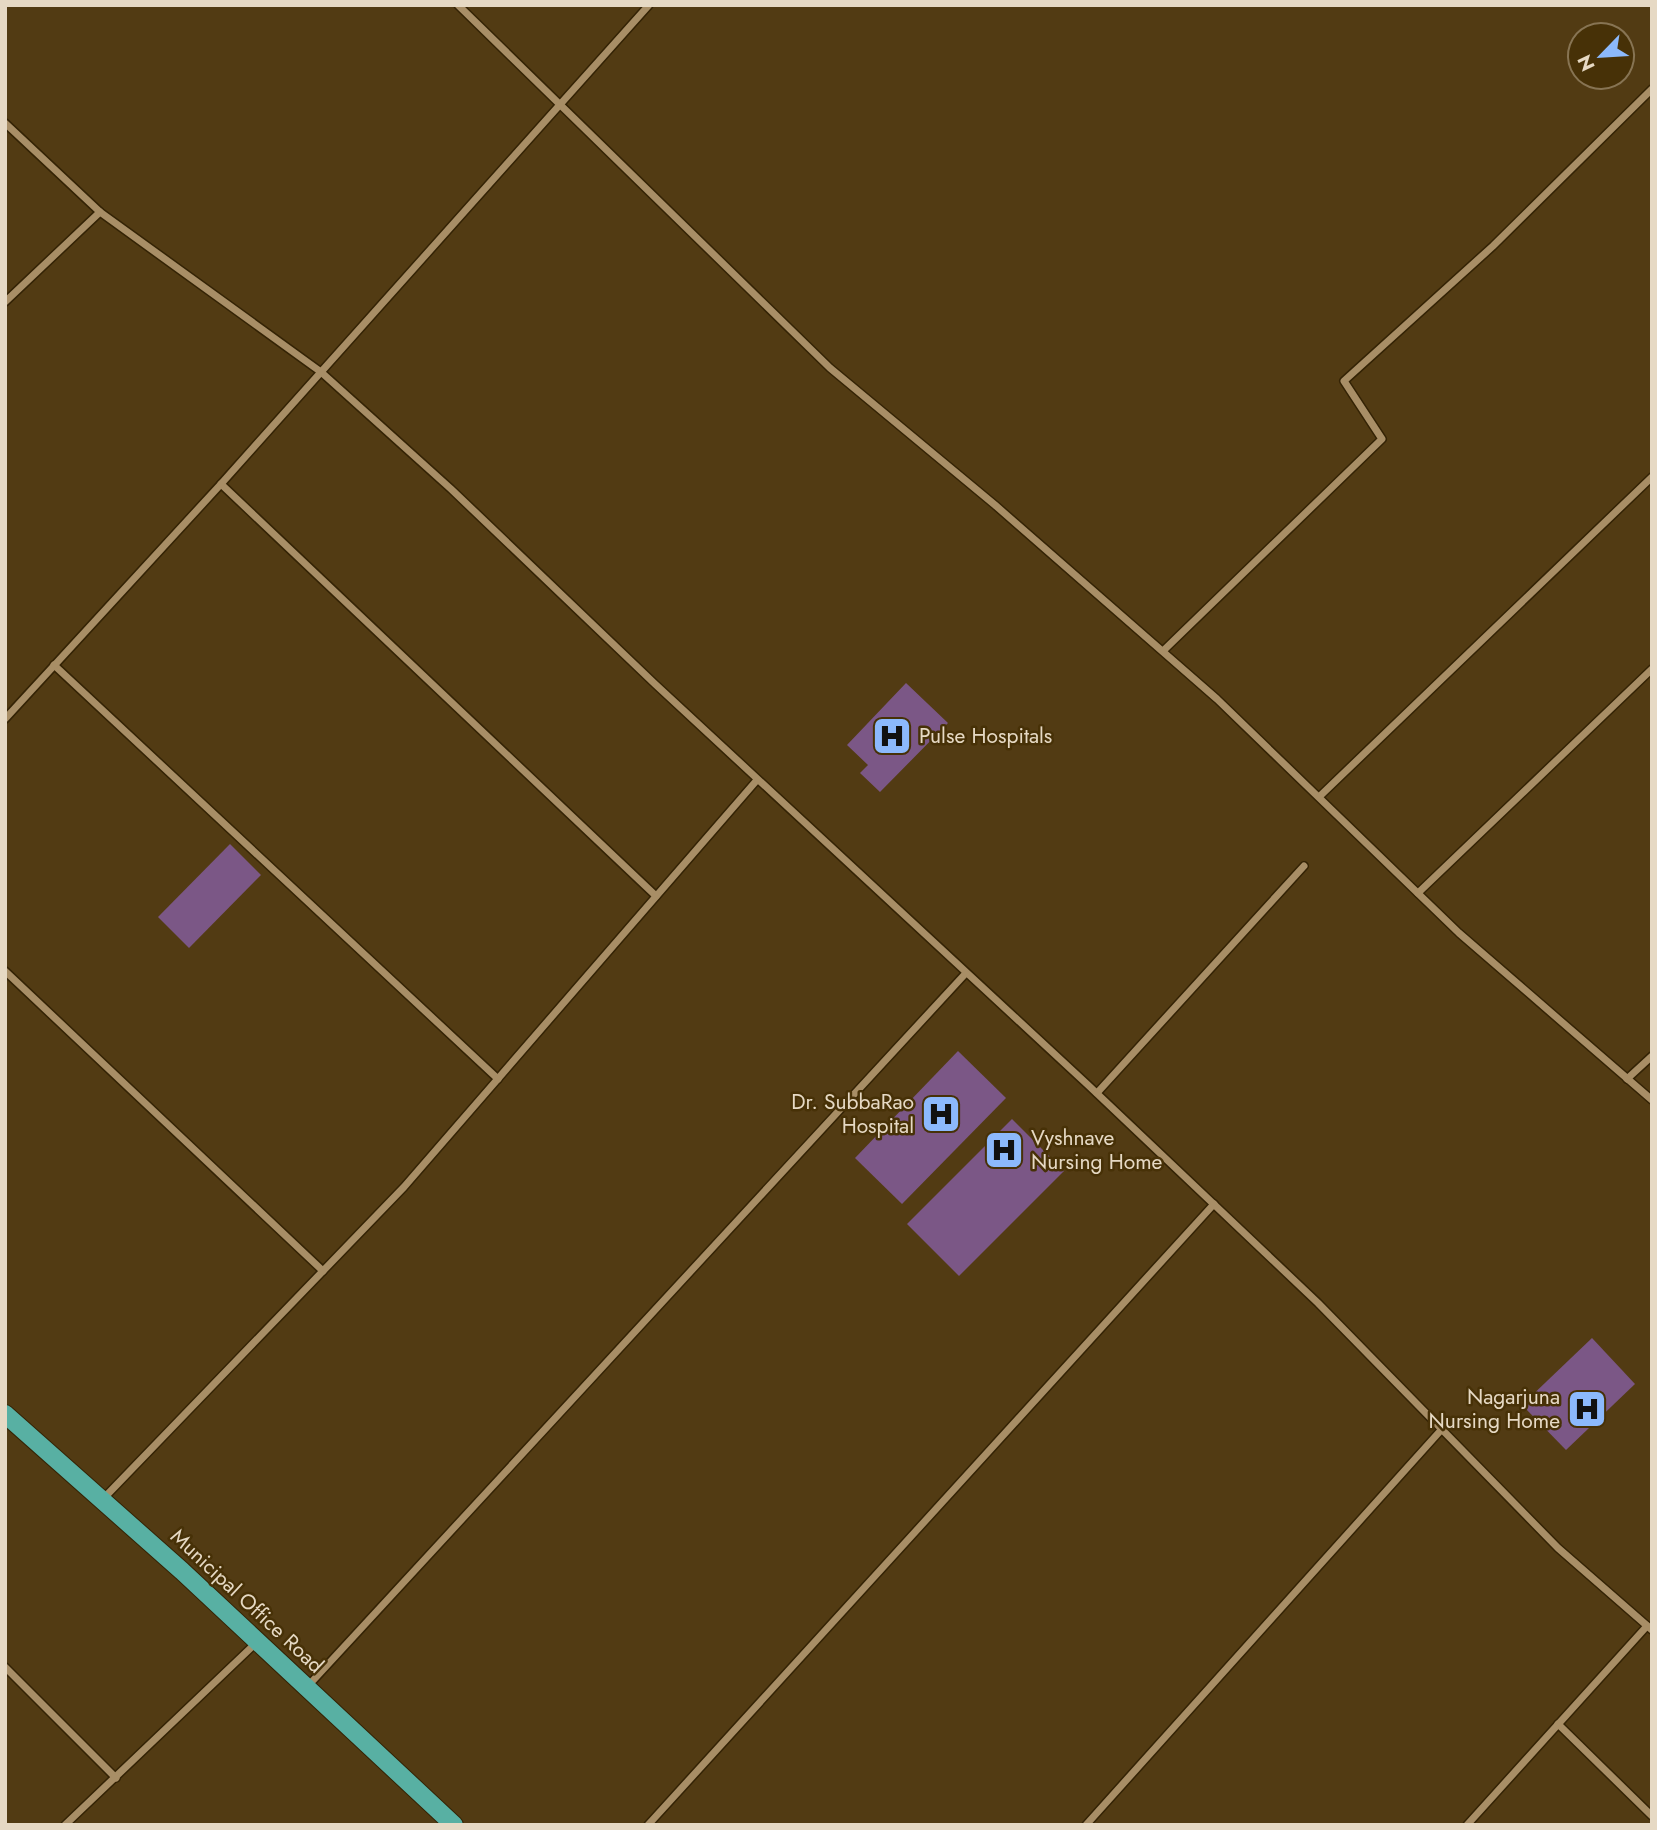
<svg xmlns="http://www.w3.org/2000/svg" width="1657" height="1830" font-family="Jost,sans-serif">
  <rect width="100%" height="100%" fill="#523b13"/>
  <g fill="#7b5786">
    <polygon points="906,683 948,723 880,792 860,773 868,765 847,745"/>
    <polygon points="230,844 261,875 189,948 158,917"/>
    <polygon points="958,1051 1006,1098 902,1204 855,1158"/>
    <polygon points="1012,1119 1064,1171 959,1276 907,1224"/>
    <polygon points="1592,1338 1635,1384 1566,1450 1522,1405"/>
  </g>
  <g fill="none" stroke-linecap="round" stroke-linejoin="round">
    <g stroke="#342305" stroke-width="10">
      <g id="street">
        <polyline points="458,5 830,368 995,505 1217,699 1459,933 1652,1100"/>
        <polyline points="5,123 100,212 321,372 451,489 655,684 1088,1085 1318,1303 1558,1548 1652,1630"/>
        <polyline points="5,302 100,212"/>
        <polyline points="221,484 656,896"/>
        <polyline points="1163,651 1382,439 1344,381 1493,246 1652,89"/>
        <polyline points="54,665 498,1079"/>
        <polyline points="5,719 221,484 649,5"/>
        <polyline points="1320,796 1652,477"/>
        <polyline points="1418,893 1652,669"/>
        <polyline points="5,971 323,1271"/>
        <polyline points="1627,1079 1652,1056"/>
        <polyline points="1097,1093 1304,866"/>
        <polyline points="103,1499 404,1187 757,780"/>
        <polyline points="5,1667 116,1778"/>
        <polyline points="307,1687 966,973"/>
        <polyline points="1558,1724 1652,1816"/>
        <polyline points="65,1825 257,1642"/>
        <polyline points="648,1825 1214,1204"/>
        <polyline points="1086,1825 1442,1429"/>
        <polyline points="1467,1825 1647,1626"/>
      </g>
    </g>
    <g stroke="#342305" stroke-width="20">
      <polyline id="primary" points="5,1414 182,1571 454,1825"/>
    </g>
    <use href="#street" stroke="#a88e66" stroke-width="7"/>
    <use href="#primary" stroke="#58b0a3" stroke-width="18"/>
  </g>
  <defs>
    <g id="hospital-square" transform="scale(2.0125)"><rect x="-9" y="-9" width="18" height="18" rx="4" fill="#8cb9fc" stroke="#473107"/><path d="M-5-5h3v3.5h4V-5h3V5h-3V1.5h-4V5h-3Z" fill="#111"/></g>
  </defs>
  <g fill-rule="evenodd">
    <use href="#hospital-square" x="892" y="736"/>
    <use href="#hospital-square" x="941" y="1114"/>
    <use href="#hospital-square" x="1004" y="1150"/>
    <use href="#hospital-square" x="1587" y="1409"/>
  </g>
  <g text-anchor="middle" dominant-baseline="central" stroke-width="5" stroke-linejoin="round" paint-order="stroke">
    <g font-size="21" fill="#e6d9c4" stroke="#473107" text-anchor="start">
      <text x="919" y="736">Pulse Hospitals</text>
      <text x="914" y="1102" text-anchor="end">Dr. SubbaRao<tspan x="914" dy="24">Hospital</tspan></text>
      <text x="1031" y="1138">Vyshnave<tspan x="1031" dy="24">Nursing Home</tspan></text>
      <text x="1560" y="1397" text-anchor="end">Nagarjuna<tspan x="1560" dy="24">Nursing Home</tspan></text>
    </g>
    <g font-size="21" fill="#e6d9c4" stroke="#473107">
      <text transform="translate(247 1601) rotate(43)">Municipal Office Road</text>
    </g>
  </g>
  <rect width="1657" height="1830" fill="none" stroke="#e6d9c4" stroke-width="14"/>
  <g transform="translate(1601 56) rotate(245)"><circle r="33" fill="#473107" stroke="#877453" stroke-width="2"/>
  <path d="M0-5L12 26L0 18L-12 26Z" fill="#8cb9fc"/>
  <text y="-10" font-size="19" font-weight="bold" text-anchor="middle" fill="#e6d9c4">N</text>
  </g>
</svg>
